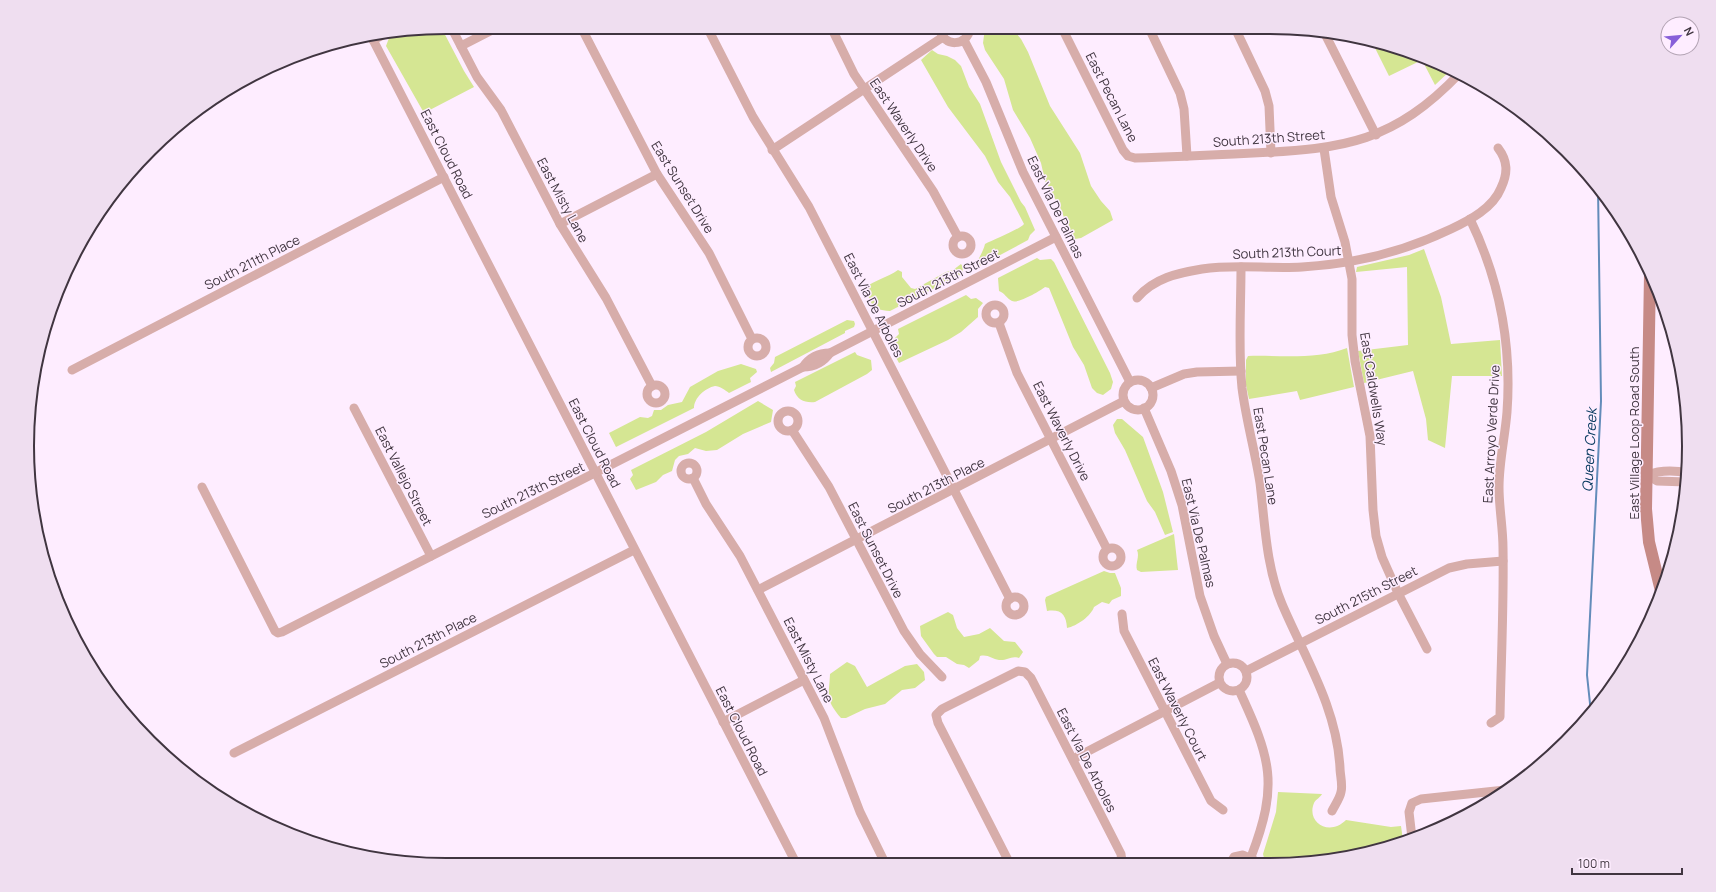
<svg xmlns="http://www.w3.org/2000/svg" width="1716" height="892" font-family="Manrope,sans-serif">
  <rect width="100%" height="100%" fill="#feedff"/>
  <g fill="#d5e693">
    <polygon points="441,27 464,71 474,87 424,113 386,46 389,38 407,31"/>
    <polygon points="985,28 1012,28 1021,39 1028,52 1050,106 1080,153 1091,186 1101,201 1110,211 1113,220 1081,238 1075,239 1068,232 1062,211 1045,181 1041,163 1030,138 1013,110 1004,79 985,50 983,43"/>
    <polygon points="1371,40 1379,41 1452,69 1435,85 1422,60 1389,76"/>
    <path d="M932 50 938 54 947 56 955 60 961 66 969 87 980 104 1001 162 1021 202 1025 207 1035 230 1030 235 1028 240 976 268C977 259 983 253 985 244 993 240 1020 229 1024 224L1010 197 998 182 985 156 948 107 921 60Z"/>
    <polygon points="1424,249 1441,297 1451,344 1500,340 1502,376 1452,376 1445,448 1428,440 1426,419 1413,371 1364,383 1358,351 1408,345 1407,267 1356,272 1357,267 1409,255"/>
    <path d="M1037 258 1040 260 1051 259 1054 262 1110 373 1113 382 1111 389 1103 395 1097 393 1092 388 1084 365 1073 347 1049 288 1045 287C1040 291 1018 304 1012 301 1006 298 1005 293 999 291L998 278Z"/>
    <path d="M961 264 963 267 962 274 890 311C870 310 872 303 865 288 874 280 887 278 898 270L902 272V277L911 288 915 289 946 272 953 270Z"/>
    <polygon points="966,295 971,299 976,298 983,303 978,309 978,317 961,332 948,340 899,363 892,350 896,343 895,338 899,334 898,329"/>
    <polygon points="847,320 854,321 855,324 854,327 845,331 845,333 771,372 770,368 774,363 775,357"/>
    <path d="M1347 348 1354 387 1300 400 1297 391 1249 399 1246 385V360L1248 356C1280 355 1317 360 1347 348Z"/>
    <path d="M855 352 857 355 871 360 872 370 867 374 815 402C805 403 797 400 794 390L796 386 795 382Z"/>
    <path d="M741 364 756 369 757 372 750 378 751 382 729 393C725 390 720 386 715 386 705 388 694 398 694 408L616 447 609 433 640 417 648 418 652 416 654 410H661L668 405 682 402 690 387 718 371Z"/>
    <polygon points="758,401 773,410 771,422 743,434 717,450 706,451 695,448 688,454 679,456 675,460 672,471 663,475 656,482 636,490 630,479 633,475 631,470 706,432"/>
    <polygon points="1117,419 1122,419 1143,437 1163,492 1173,532 1165,535 1155,512 1147,501 1125,450 1115,433 1113,425"/>
    <path d="M1174 534 1178 570 1141 572 1137 570C1135 563 1140 557 1137 550Z"/>
    <path d="M1104 571 1110 573H1115L1121 588V596L1112 600 1109 604 1102 602 1094 607C1091 616 1077 626 1067 628 1066 615 1062 609 1047 611L1045 600 1046 597Z"/>
    <path d="M948 612 953 615 957 628 964 637 979 634 990 628 1004 641 1015 642 1023 652 1019 658C1011 655 1007 661 999 660 992 659 988 654 980 656L979 660 969 668 964 665 957 664 946 657H937L934 654 921 636 920 626Z"/>
    <path d="M847 662 855 666 867 687 905 666 917 664 924 672 925 680 915 688 902 690 885 704 865 709 846 718H841C825 699 829 697 830 674Z"/>
    <path d="M1278 792 1322 794C1321 797 1316 799 1314 803 1306 822 1329 837 1346 820L1391 827 1401 826 1403 840 1325 861 1265 862 1263 854 1276 812Z"/>
  </g>
  <g fill="none" stroke-linecap="round" stroke-linejoin="round">
    <polyline stroke="#638cba" stroke-width="2" points="1591,713 1587,675 1601,401 1598,187"/>
    <g stroke="#d7adaa" stroke-width="9">
      <polyline points="451,27 477,77 501,110 560,224 606,298 652,386"/>
      <polyline points="581,27 657,174 709,253 752,339"/>
      <polyline points="707,27 753,117 809,207 1010,599"/>
      <polyline points="831,27 854,74 933,191 958,237"/>
      <path d="M940 28C942 48 968 47 970 28"/>
      <path d="M1062 28 1123 150 1128 156 1135 158C1175 157 1214 155 1253 153 1345 149 1394 142 1460 73"/>
      <polyline points="1149,28 1180,93 1184,109 1187,156"/>
      <polyline points="1235,28 1265,91 1269,106 1271,153"/>
      <polyline points="1324,32 1376,135"/>
      <polyline points="370,34 796,863"/>
      <polyline points="373,40 387,33"/>
      <polyline points="964,40 986,82 1023,172 1130,382"/>
      <polyline points="461,46 498,27"/>
      <polyline points="1324,149 1331,197 1345,242 1352,279 1352,335 1355,361 1370,436 1373,510 1376,536 1382,557 1398,593 1427,649"/>
      <polyline points="772,150 943,37"/>
      <path d="M1470 219C1500 281 1512 343 1507 412 1505 437 1499 462 1499 487 1499 508 1503 528 1503 548 1504 604 1501 661 1500 717L1491 723"/>
      <polyline points="560,224 657,174"/>
      <circle cx="962" cy="245" r="9"/>
      <path d="M1241 267C1241 307 1238 349 1242 388 1246 420 1255 451 1260 483 1265 524 1266 566 1282 604 1305 658 1337 708 1340 768 1340 775 1343 785 1341 792 1340 798 1335 805 1332 811"/>
      <path d="M1137 298C1154 278 1178 273 1202 269 1235 264 1269 269 1302 267 1355 264 1403 252 1451 229 1470 220 1493 208 1501 188 1508 173 1508 161 1498 148"/>
      <circle cx="995" cy="314" r="9"/>
      <polyline points="999,323 1017,373 1107,549"/>
      <circle cx="757" cy="347" r="9"/>
      <path d="M803 367C814 367 823 363 830 353L1056 237"/>
      <polyline points="72,370 444,177"/>
      <circle cx="1138" cy="395" r="15"/>
      <circle cx="656" cy="394" r="9"/>
      <polyline points="1151,388 1184,374 1197,372 1241,371"/>
      <polyline points="354,408 431,556"/>
      <polyline points="1144,408 1171,471 1182,505 1200,596 1214,636 1227,664"/>
      <circle cx="788" cy="421" r="10"/>
      <polyline points="792,430 829,487 904,631 920,654 942,677"/>
      <circle cx="689" cy="471" r="8"/>
      <path d="M1647 475C1660 470 1674 470 1688 473"/>
      <polyline points="1647,475 1657,481 1687,482"/>
      <polyline points="693,478 706,504 740,556 824,718 860,812 885,863"/>
      <path d="M202 487 275 631 278 633 282 632 803 367C809 358 819 353 830 353"/>
      <circle cx="1112" cy="557" r="9"/>
      <polyline points="758,590 1124,401"/>
      <circle cx="1015" cy="606" r="9"/>
      <polyline points="1122,614 1124,631 1211,801 1223,810"/>
      <circle cx="1233" cy="677" r="14"/>
      <polyline points="1246,671 1449,568 1467,564 1503,561"/>
      <path d="M1239 690C1271 759 1279 784 1251 857"/>
      <polyline points="723,722 804,680"/>
      <polyline points="234,753 634,550"/>
      <polyline points="1073,759 1219,683"/>
      <polyline points="1412,838 1409,812 1412,803 1421,799 1505,790"/>
      <polyline points="1009,862 938,723 936,715 942,709 1018,671 1025,672 1031,678 1121,854 1122,862"/>
      <polyline points="1231,862 1234,857 1243,855 1254,860"/>
    </g>
    <polyline stroke="#c68a86" stroke-width="12" points="1650,274 1646,509 1649,542 1661,591"/>
  </g>
  <g text-anchor="middle" dominant-baseline="central" stroke-width="3" stroke-linejoin="round" paint-order="stroke">
    <g font-size="13" fill="#403540" stroke="#feedff">
      <text transform="translate(1112 97) rotate(63)">East Pecan Lane</text>
      <text transform="translate(904 125) rotate(56)">East Waverly Drive</text>
      <text transform="translate(1269 138) rotate(-4)">South 213th Street</text>
      <text transform="translate(447 154) rotate(63)">East Cloud Road</text>
      <text transform="translate(683 187) rotate(58)">East Sunset Drive</text>
      <text transform="translate(563 200) rotate(62)">East Misty Lane</text>
      <text transform="translate(1056 207) rotate(64)">East Via De Palmas</text>
      <text transform="translate(1287 252) rotate(-2)">South 213th Court</text>
      <text transform="translate(252 262) rotate(-27)">South 211th Place</text>
      <text transform="translate(948 278) rotate(-27)">South 213th Street</text>
      <text transform="translate(874 305) rotate(63)">East Via De Arboles</text>
      <text transform="translate(1374 389) rotate(81)">East Caldwells Way</text>
      <text transform="translate(1062 431) rotate(63)">East Waverly Drive</text>
      <text transform="translate(1634 433) rotate(-90)">East Village Loop Road South</text>
      <text transform="translate(1491 434) rotate(-87)">East Arroyo Verde Drive</text>
      <text transform="translate(595 443) rotate(63)">East Cloud Road</text>
      <text transform="translate(1266 456) rotate(81)">East Pecan Lane</text>
      <text transform="translate(404 476) rotate(63)">East Vallejo Street</text>
      <text transform="translate(936 485) rotate(-27)">South 213th Place</text>
      <text transform="translate(533 490) rotate(-26)">South 213th Street</text>
      <text transform="translate(1199 533) rotate(77)">East Via De Palmas</text>
      <text transform="translate(876 550) rotate(63)">East Sunset Drive</text>
      <text transform="translate(1366 595) rotate(-27)">South 215th Street</text>
      <text transform="translate(428 640) rotate(-27)">South 213th Place</text>
      <text transform="translate(809 660) rotate(63)">East Misty Lane</text>
      <text transform="translate(1178 709) rotate(63)">East Waverly Court</text>
      <text transform="translate(742 731) rotate(63)">East Cloud Road</text>
      <text transform="translate(1087 760) rotate(63)">East Via De Arboles</text>
    </g>
    <g font-size="14" font-style="italic" fill="#083a60" stroke="#feedff">
      <text transform="translate(1589 450) rotate(-87)">Queen Creek</text>
    </g>
  </g>
  <path d="M0 0H1716V892H0ZM446 34H1270A412 412 0 0 1 1682 446V446A412 412 0 0 1 1270 858H446A412 412 0 0 1 34 446V446A412 412 0 0 1 446 34Z" fill="#efdef0" fill-rule="evenodd"/>
  <path fill="none" stroke="#403540" stroke-width="2" d="M446 34H1270A412 412 0 0 1 1682 446V446A412 412 0 0 1 1270 858H446A412 412 0 0 1 34 446V446A412 412 0 0 1 446 34Z"/>
  <g transform="translate(1680 36) rotate(63)"><circle r="19" fill="#feedff" stroke="#b2a3b3"/>
  <path d="M0-3L7 15L0 10L-7 15Z" fill="#875fd9"/>
  <text y="-6" font-size="11" font-weight="bold" text-anchor="middle" fill="#403540">N</text>
  </g>
  <path d="M1572 868v6h110v-6" fill="none" stroke="#403540" stroke-width="2"/>
  <text x="1578" y="868" font-size="12" fill="#403540" stroke="#feedff" stroke-width="3" paint-order="stroke">100 m</text>
</svg>
